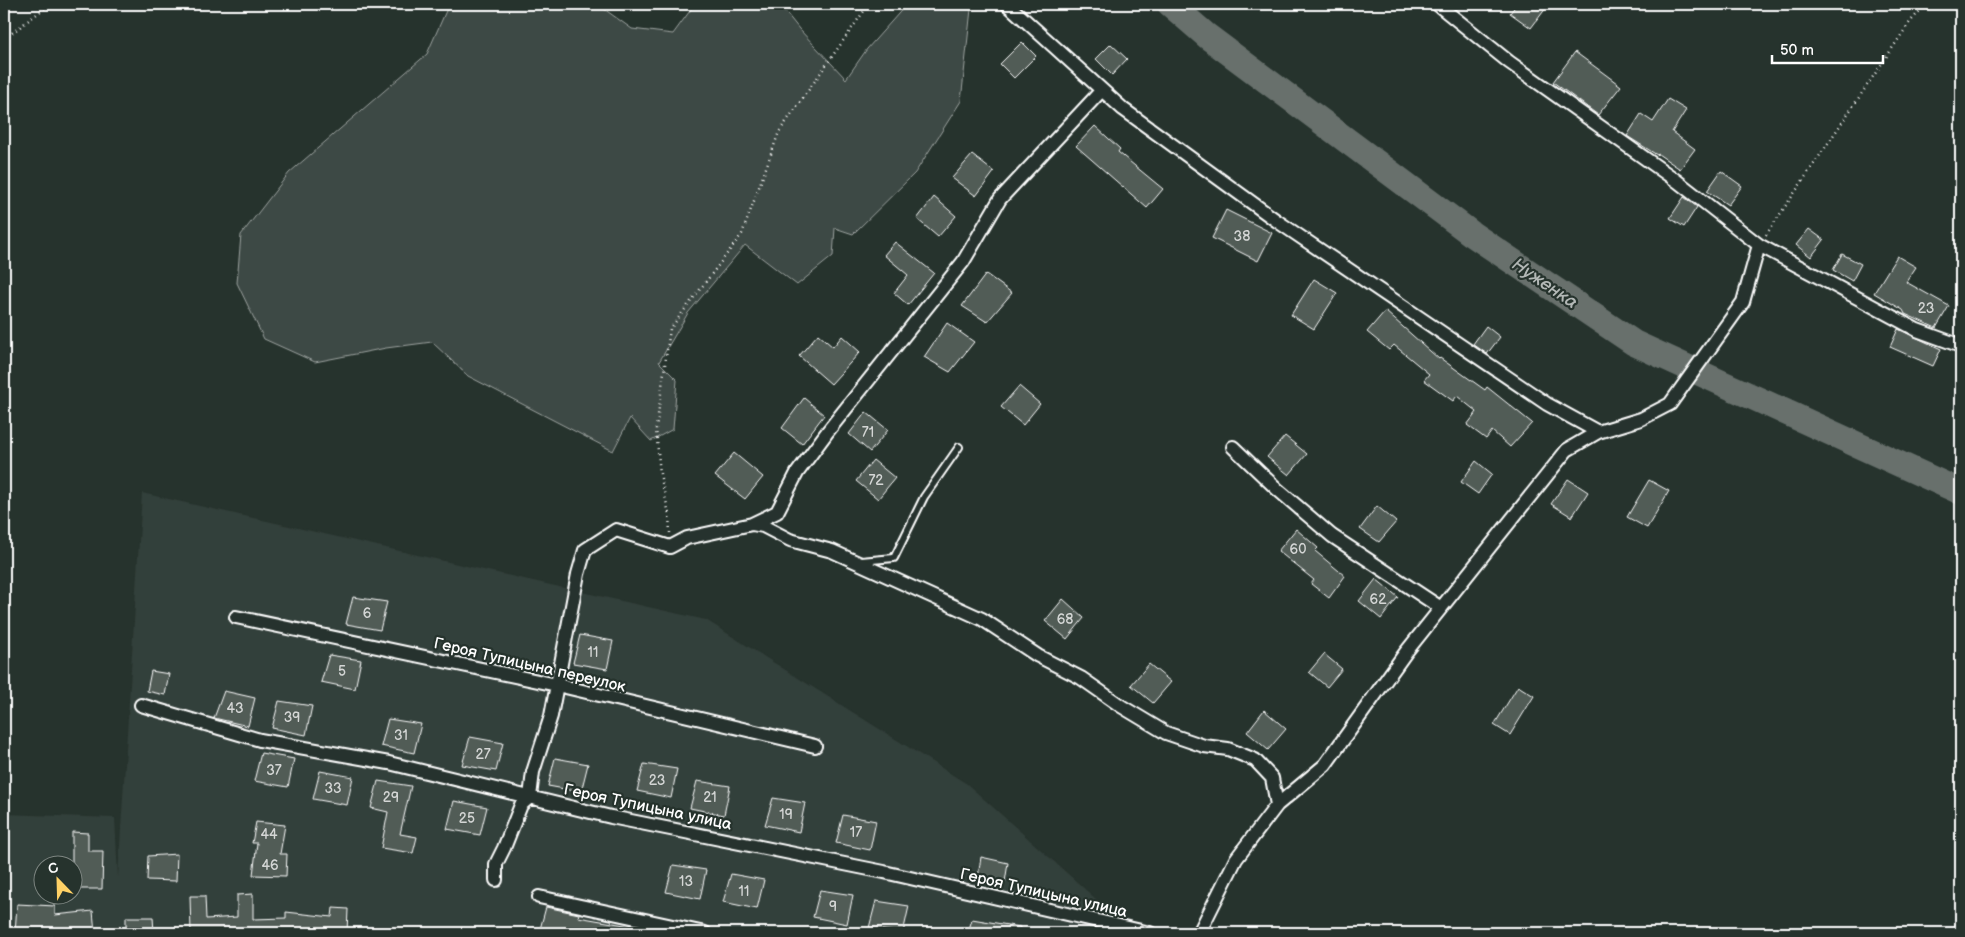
<svg xmlns="http://www.w3.org/2000/svg" width="1965" height="937" viewBox="0 0 1965 937" font-family="'Balsamiq Sans',sans-serif">
	<style>
		.built { fill: #333f3a; fill-rule: evenodd }
		.green { fill: #3e4944; stroke: #9ea4a2 }
		.lines { fill: none; stroke-linecap: round; stroke-linejoin: round }
		.river { stroke: #67706c; stroke-width: 26 }
		.building { fill: #515c57; stroke: #fff }
		.service-casing { stroke: #fff; stroke-width: 10 }
		.minor-casing { stroke: #fff; stroke-width: 16 }
		.path { stroke: #fff; stroke-width: 2.5; stroke-dasharray: 1 4; stroke-linecap: butt }
		.service { stroke: #26332d; stroke-width: 6 }
		.minor { stroke: #26332d; stroke-width: 12 }
		.labels { text-anchor: middle; stroke-width: 4.5; stroke-linejoin: round; paint-order: stroke }
		.number-label { font-size: 14px; fill: #d4d6d5 }
		.street-label { font-size: 16px; fill: #fff; stroke: #26332d }
		.water-label { font-size: 18px; font-style: italic; fill: #b3b8b6; stroke: #26332d }
	</style>
	<rect width="100%" height="100%" fill="#26332d"/>
	<filter id="ink" filterUnits="userSpaceOnUse"><feTurbulence type="fractalNoise" baseFrequency=".02" numOctaves="2"/><feDisplacementMap in="SourceGraphic" scale="10" xChannelSelector="R" yChannelSelector="G"/><feConvolveMatrix kernelMatrix="1 2 1 2 8 2 1 2 1" color-interpolation-filters="sRGB"/></filter>
	<g filter="url(#ink)">
		<path class="built" d="M142,493L706,620L967,784L1134,933H4V814L115,818L118,877ZM42,864H72V894H42Z"/>
		<path class="green" d="M449,4H597L632,29L673,34L695,4H779L799,29L846,79L867,49L907,4H923L971,9L961,101L915,173L853,234L835,228L833,256L797,285L745,245L688,313L659,362L677,380L673,429L651,441L630,418L613,451L468,376L432,342L386,348L315,362L264,339L237,283L241,235L289,173L427,54Z"/>
		<g class="lines">
			<path class="river" d="M1170,4L1207,36L1472,234L1634,343L1961,492"/>
		</g>
		<path class="building" d="M1517,4H1549L1531,28L1510,13Z
			M1022,42L1036,56L1014,78L1000,64Z
			M1111,44L1127,59L1112,75L1096,59Z
			M1575,52L1621,86L1598,115L1553,82Z
			M1668,99L1686,110L1672,132L1695,149L1680,169L1658,154L1657,155L1627,136L1641,114L1653,122Z
			M1095,126L1120,149L1118,152L1163,189L1147,208L1076,146Z
			M972,155L994,172L976,196L952,178Z
			M1721,171L1742,186L1728,205L1707,191Z
			M934,197L956,216L938,237L917,219Z
			M1684,197L1697,207L1684,227L1670,218Z
			M1226,210L1272,233L1258,261L1212,238Z
			M1809,229L1824,240L1811,257L1796,245Z
			M895,242L934,273L908,305L894,293L908,275L884,255Z
			M1842,254L1861,264L1852,281L1833,270Z
			M1897,256L1916,267L1906,282L1949,306L1936,328L1905,314L1903,310L1874,293Z
			M986,274L1012,293L987,322L962,306Z
			M1314,279L1337,293L1314,329L1291,315Z
			M1385,311L1439,359L1440,358L1485,390L1487,387L1532,423L1510,447L1492,431L1486,439L1467,425L1477,412L1457,396L1453,401L1424,380L1429,374L1394,345L1389,350L1367,332Z
			M947,323L974,342L950,372L924,357Z
			M1486,326L1500,337L1487,354L1473,344Z
			M1898,329L1941,349L1933,366L1890,347Z
			M818,334L833,347L842,336L860,352L831,384L799,356Z
			M1019,386L1040,404L1023,425L1001,407Z
			M804,398L824,415L802,444L782,428Z
			M866,412L888,430L870,452L849,434Z
			M1285,436L1307,454L1289,475L1267,457Z
			M734,453L763,477L745,499L715,476Z
			M873,460L895,478L878,499L856,481Z
			M1476,461L1492,474L1478,494L1461,482Z
			M1568,479L1588,492L1572,517L1551,504Z
			M1649,480L1669,491L1647,528L1627,517Z
			M1377,506L1396,522L1379,542L1360,529Z
			M1296,529L1318,548L1315,551L1345,576L1329,598L1311,584L1314,580L1278,551Z
			M1376,579L1398,597L1381,619L1359,601Z
			M353,597L387,602L380,630L346,624Z
			M1063,599L1084,618L1067,639L1045,621Z
			M580,635L613,641L607,669L573,663Z
			M1324,654L1342,669L1327,687L1309,672Z
			M329,655L361,660L355,689L321,682Z
			M1149,664L1171,682L1153,703L1131,685Z
			M151,671L169,674L165,695L147,691Z
			M1518,686L1534,696L1510,735L1494,725Z
			M224,691L255,698L248,726L214,718Z
			M279,701L312,706L306,735L272,728Z
			M1264,710L1286,729L1268,750L1247,732Z
			M388,719L421,724L414,753L381,746Z
			M470,737L503,743L496,771L462,765Z
			M261,753L294,759L288,787L254,781Z
			M555,758L588,764L581,792L548,786Z
			M644,764L677,769L671,798L637,791Z
			M320,771L353,777L347,805L313,799Z
			M378,781L411,786L400,834L417,837L413,853L381,848L388,812L371,808Z
			M697,781L730,786L724,815L690,808Z
			M773,798L805,803L799,832L765,825Z
			M454,801L487,807L480,835L447,829Z
			M843,815L876,821L870,850L836,843Z
			M256,822L285,825L280,854H287L286,876L253,875L257,843H252Z
			M72,832L88,833V851H103L102,889H72Z
			M177,854L176,881L147,880L148,856Z
			M981,857L1008,863L1005,882L978,877Z
			M673,865L706,870L700,899L666,892Z
			M731,874L764,880L757,909L723,902Z
			M820,890L853,895L847,924L813,917Z
			M253,894V919L286,918V912L332,917L333,908L348,909L347,933H191L190,896H205L206,919L237,917V895Z
			M876,901L909,906L903,933L869,928Z
			M17,904L55,906V915L93,911L95,933H15Z
			M546,907L579,914L578,917L636,927L635,933H539Z
			M126,917H153L154,933H126Z
			M972,919L1020,927L1019,933H968Z"/>
		<g class="lines">
			<g class="service-casing">
				<path id="service" d="M861,561L894,558L924,497L959,447"/>
			</g>
			<g class="minor-casing">
				<path id="minor" d="M1007,4L1123,109L1277,221L1547,404L1598,432
					M1437,4L1509,62L1677,181L1759,245L1917,330L1961,346
					M1233,447L1277,489L1332,536L1441,608
					M752,524L777,512L797,473L828,431L963,262L1000,199L1101,91
					M236,617L557,685L815,746
					M141,705L260,740L389,763L611,817L884,872L1150,933
					M496,880V864L504,848L521,805L530,797L533,772L551,716L578,574L585,550L616,530L670,547L687,538L752,524L763,526L790,540L832,551L982,619L1038,656L1081,678L1121,706L1166,733L1204,746L1228,749L1255,760L1272,778L1277,805
					M539,897L705,933
					M1199,933L1236,859L1277,805L1325,765L1406,652L1567,450L1598,432L1641,419L1670,404L1743,302L1759,245"/>
			</g>
			<path class="path" d="M4,39L50,4
				M1766,235L1910,22L1926,4
				M670,533L669,514L660,474L656,429L670,329L742,234L779,132L869,4"/>
			<use href="#service" class="service"/>
			<use href="#minor" class="minor"/>
		</g>
	</g>
	<g class="labels">
		<g class="number-label">
			<text x="1242" y="241">38</text>
			<text x="1926" y="313">23</text>
			<text x="868" y="437">71</text>
			<text x="876" y="485">72</text>
			<text x="1298" y="554">60</text>
			<text x="1378" y="604">62</text>
			<text x="367" y="618">6</text>
			<text x="1065" y="624">68</text>
			<text x="593" y="657">11</text>
			<text x="342" y="676">5</text>
			<text x="235" y="713">43</text>
			<text x="292" y="722">39</text>
			<text x="401" y="740">31</text>
			<text x="483" y="759">27</text>
			<text x="274" y="775">37</text>
			<text x="657" y="785">23</text>
			<text x="333" y="793">33</text>
			<text x="391" y="802">29</text>
			<text x="710" y="802">21</text>
			<text x="786" y="819">19</text>
			<text x="467" y="823">25</text>
			<text x="856" y="837">17</text>
			<text x="269" y="839">44</text>
			<text x="270" y="870">46</text>
			<text x="686" y="886">13</text>
			<text x="744" y="896">11</text>
			<text x="833" y="911">9</text>
		</g>
		<g class="street-label">
			<text transform="translate(530 664) rotate(13)" y="6">Героя Тупицына переулок</text>
			<text transform="translate(648 806) rotate(12)" y="6">Героя Тупицына улица</text>
			<text transform="translate(1044 892) rotate(13)" y="6">Героя Тупицына улица</text>
		</g>
		<g class="water-label">
			<text transform="translate(1545 283) rotate(34)" y="6">Нуженка</text>
		</g>
	</g>
	<rect width="1965" height="937" fill="none" stroke="#26332d" stroke-width="20"/>
	<rect x="10" y="10" width="1945" height="917" fill="none" stroke="#fff" stroke-width="2" filter="url(#ink)"/>
	<g transform="translate(58 880) rotate(337)"><circle r="24" fill="#26332d" stroke="#7d8581"/>
	<path d="M0-4L9 19L0 12L-9 19Z" fill="#ffd166"/>
	<text y="-8" font-size="14" font-weight="bold" text-anchor="middle" fill="#ffffff">С</text>
	</g>
	<path d="M1772 55v8h111v-8" fill="none" stroke="#ffffff" stroke-width="2.5"/>
	<text x="1780" y="55" font-size="15" fill="#ffffff" stroke="#26332d" stroke-width="4" paint-order="stroke">50 m</text>
</svg>
